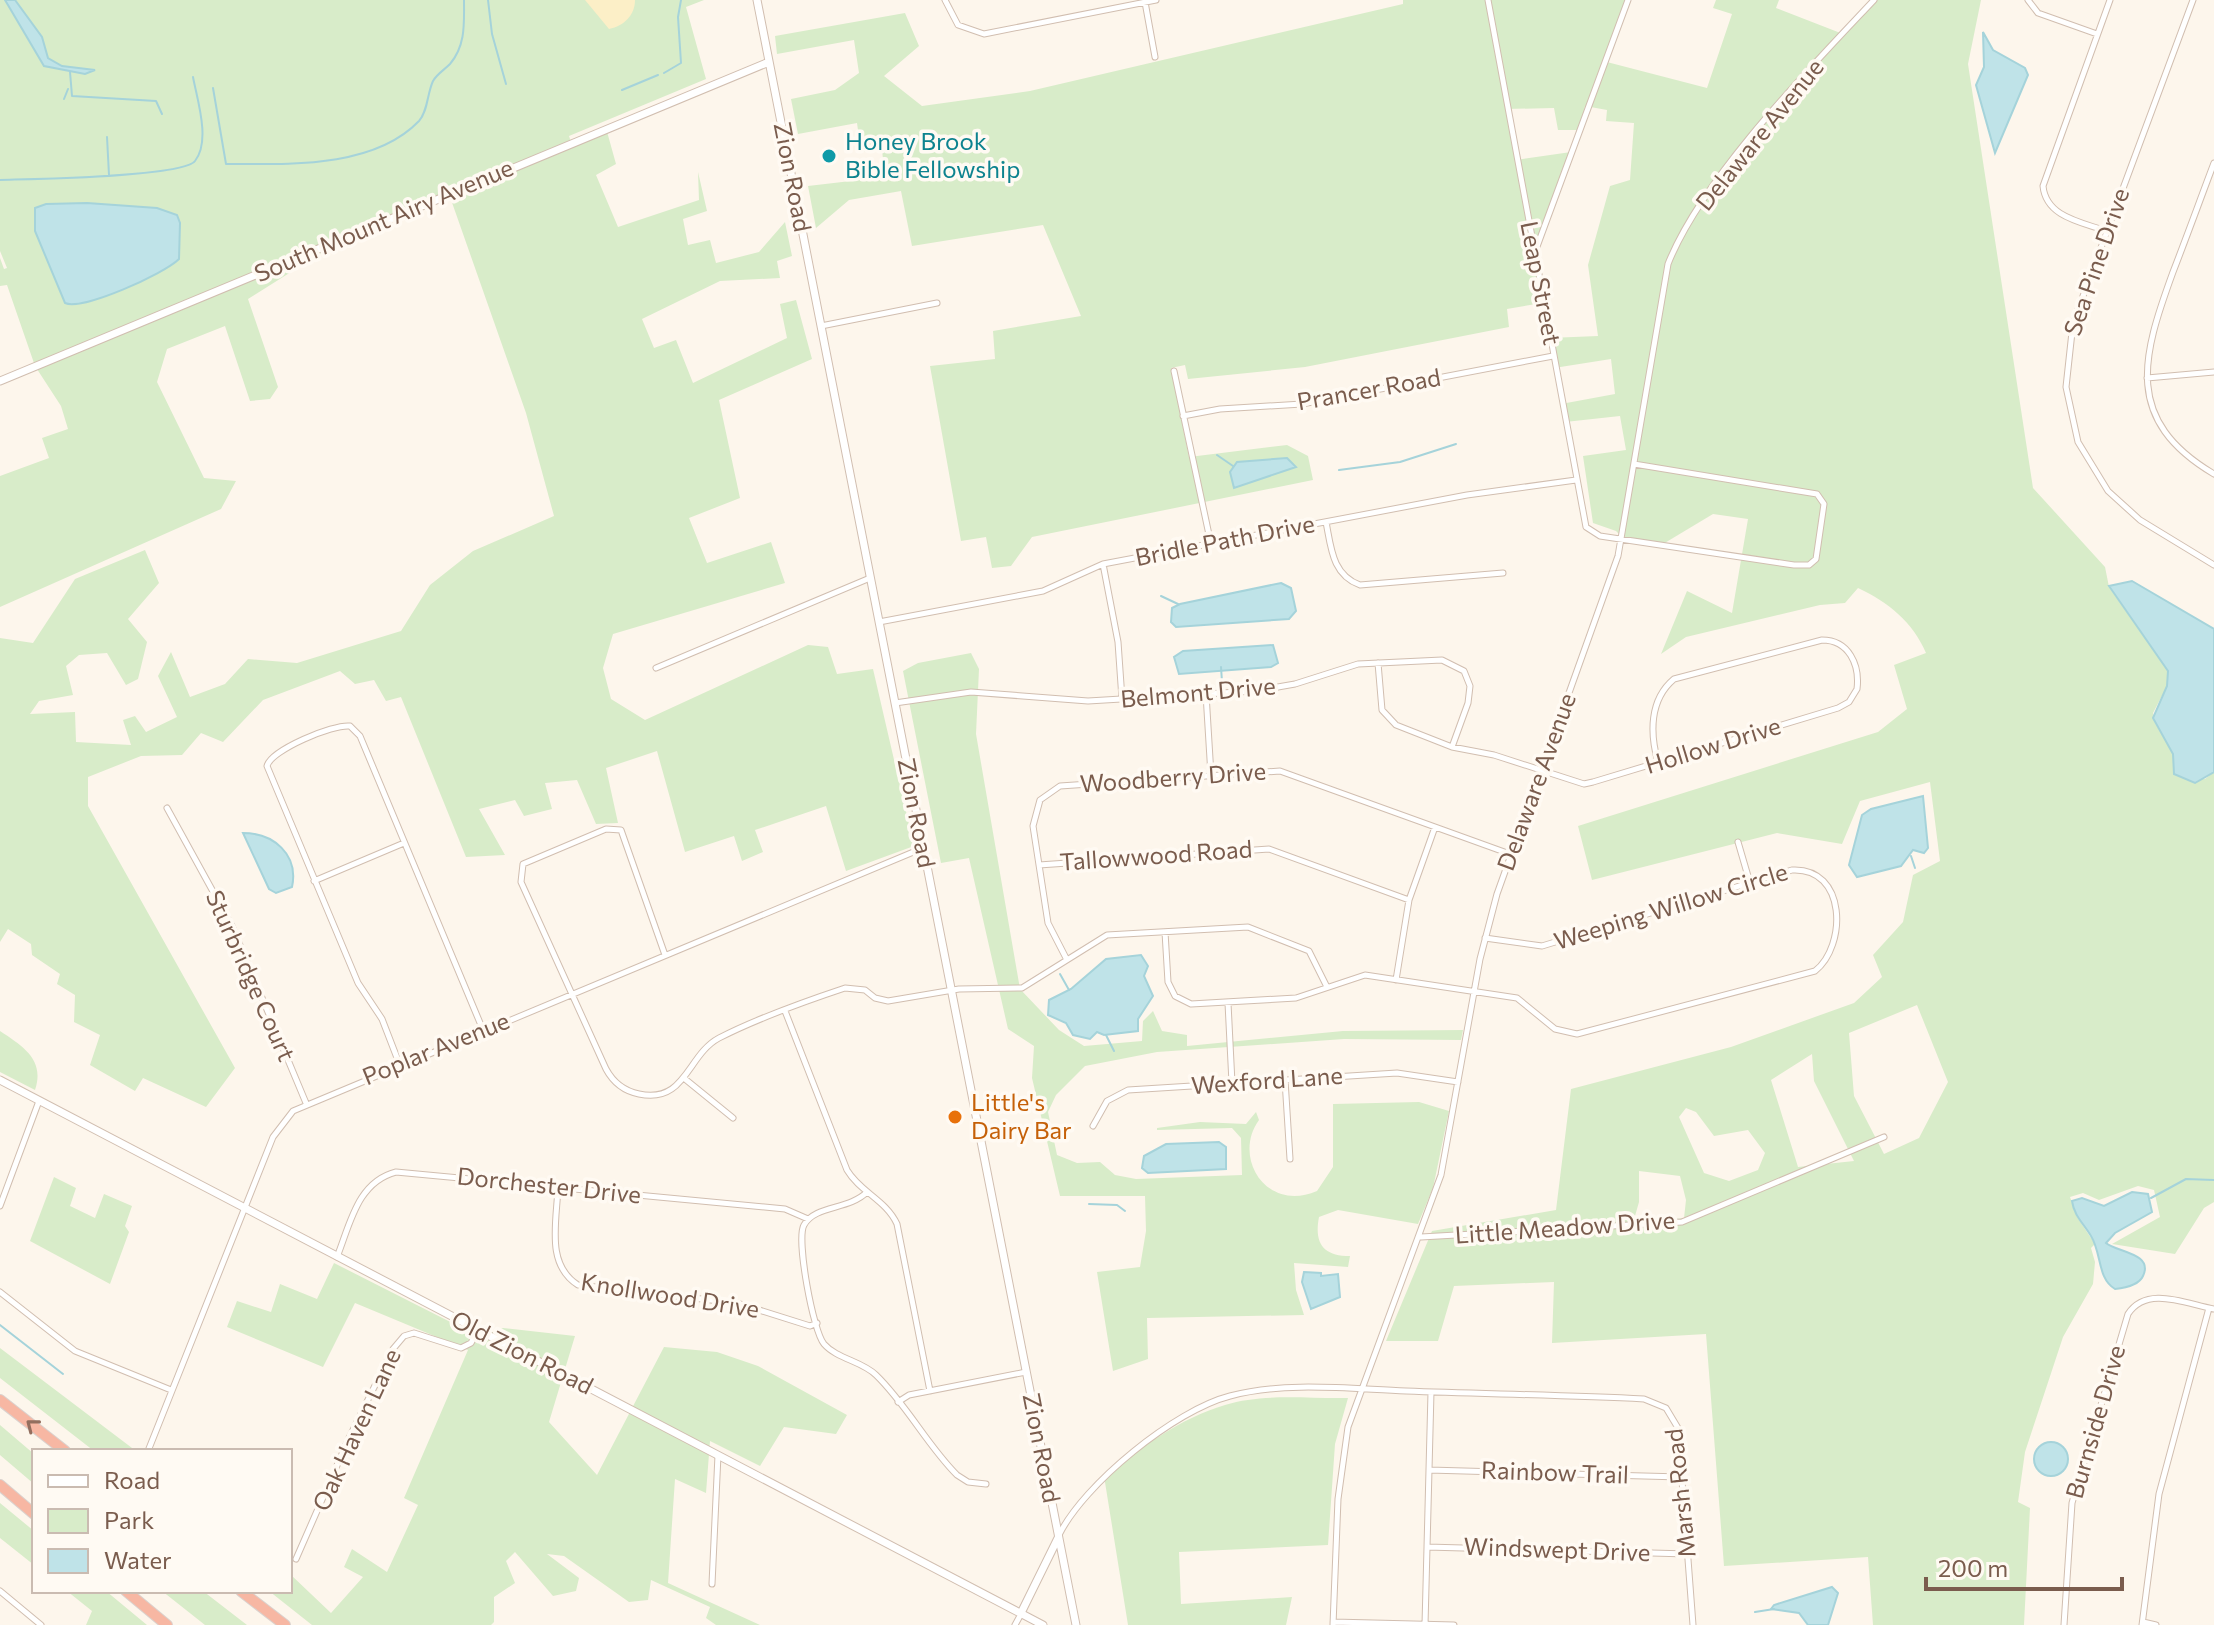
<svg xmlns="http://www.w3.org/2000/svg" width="2214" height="1625" viewBox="0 0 2214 1625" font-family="Commissioner,sans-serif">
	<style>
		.green { fill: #d8ecc9; fill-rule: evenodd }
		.sand { fill: #fcefc7 }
		.water { fill: #bfe3e8; stroke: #a5d3da; stroke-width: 2 }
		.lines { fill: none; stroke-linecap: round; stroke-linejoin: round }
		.stream { stroke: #a5d3da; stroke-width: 2 }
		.minor-casing { stroke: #d1beb0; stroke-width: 7 }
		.tertiary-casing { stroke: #d1beb0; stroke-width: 9 }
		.motorway-casing { stroke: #dad1cd; stroke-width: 12 }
		.minor { stroke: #fff; stroke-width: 5 }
		.tertiary { stroke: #fff; stroke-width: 7 }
		.motorway { stroke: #f7b7a3; stroke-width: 10 }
		.oneway { stroke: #936e5e }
		.culture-dot { fill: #0f9aa8; stroke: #fffaf3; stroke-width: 3 }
		.food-dot { fill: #e8710a; stroke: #fffaf3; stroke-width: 3 }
		.labels { text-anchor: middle; stroke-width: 7; stroke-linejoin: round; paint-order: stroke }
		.street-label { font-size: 24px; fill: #7a5c4d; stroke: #fffaf3 }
		.culture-label { font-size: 24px; fill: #0d838f; stroke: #fffaf3; text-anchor: start }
		.food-label { font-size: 24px; fill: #c56008; stroke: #fffaf3; text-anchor: start }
	</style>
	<rect width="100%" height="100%" fill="#fdf6ec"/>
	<path class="green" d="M0,0H704L686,7L706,79L569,136L571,142L606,128L616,164L596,175L618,227L699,200L698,172L707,211L683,219L688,245L710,240L716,263L759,252L785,222L792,256L777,261L780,278L720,281L642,319L654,348L676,340L693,383L787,338L780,304L796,300L812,359L719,400L740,498L689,518L707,563L771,542L785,583L613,634L603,668L611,699L645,720L808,645L828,647L837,674L873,669L914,846L846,871L826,806L755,830L763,852L742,861L734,836L685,852L657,751L606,768L618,823L596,824L577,780L545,783L552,809L524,816L515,800L479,809L505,855L466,857L401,697L386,701L374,680L355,684L340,671L263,700L223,742L201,733L182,755L141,756L88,777V806L235,1068L206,1107L143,1078L135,1091L90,1065L100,1035L74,1022L75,995L57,984L60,974L32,955L31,944L8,929L0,942V638L33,643L75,579L145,550L159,583L128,619L147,642L138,679L126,685L107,653L79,655L66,666L73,695L39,701L30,714L75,712L76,742L131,745L123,720L135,716L146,732L177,717L158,676L171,652L190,697L225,684L248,659L297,663L401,631L430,585L473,551L554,516L526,413L449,194L353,233L248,299L278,387L270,399L250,401L225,326L167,349L157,382L204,478L236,481L221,509L0,607V476L49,458L42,438L68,429L61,406L35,366L7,285L0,286V258L4,269L7,268L0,251Z
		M1403,0H1625L1603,61L1707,88L1732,14L1713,8L1716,0H1779L1776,8L1843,34L1870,0H1981L1968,64L2033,488L2105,567L2109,587L2168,671L2167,686L2153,713L2155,723L2173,754L2174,774L2205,779L2214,772V1202L2204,1208L2175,1254L2112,1244L2160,1217L2154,1190L2138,1186L2099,1200L2083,1193L2070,1197L2077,1217L2095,1244L2091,1248L2095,1262L2093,1284L2063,1337L2025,1452L2018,1502L2030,1508L2024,1625H1873L1868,1557L1724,1566L1706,1334L1552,1343L1554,1282L1454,1286L1438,1341H1386L1432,1231L1556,1210L1571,1089L1731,1047L1854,1003L1882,977L1873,955L1903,922L1913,875L1940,861L1930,782L1860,801L1842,844L1777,833L1592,880L1578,826L1878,732L1907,709L1894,665L1926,653C1913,622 1888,602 1858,588L1845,603L1820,605L1686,637L1661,654L1687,591L1732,613L1748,519L1713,514L1663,544L1622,537L1616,531L1593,523L1583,456L1626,450L1620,416L1565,422L1561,404L1615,394L1611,359L1554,368L1549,338L1598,336L1588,265L1610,186L1630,180L1634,123L1606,121L1607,110L1585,106L1580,130H1558L1554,108L1506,109L1516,160L1571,152L1533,256L1542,303L1507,309L1509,327L1305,367L1188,379L1185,365L1171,368L1189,457L1287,445L1308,456L1313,480L1032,537L1011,566L992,568L986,537L961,541L930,366L995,359L993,331L1081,316L1043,225L912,246L901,191L849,200L816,228L808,186L885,177L882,150L861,152L857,123L798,134L791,99L835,90L859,73L854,40L777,54L775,36L905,13L919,46L884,76L922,106L1030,91L1403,4ZM1917,1005L1948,1082L1919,1138L1884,1154L1854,1096L1849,1033ZM1812,1054L1814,1081L1854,1161L1798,1167L1771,1080ZM1686,1108L1696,1112L1714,1136L1748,1130L1765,1153L1758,1170L1729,1181L1704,1173L1679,1117ZM1639,1171L1680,1176L1686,1200L1684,1218L1633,1223L1639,1202Z
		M971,653L979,669L976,734L1020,989L1059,1030L1084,1046L1142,1041L1143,1021L1153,1011L1162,1031L1187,1035V1046L1343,1031L1463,1030L1461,1040L1344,1039L1157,1052L1085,1066L1056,1095L1048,1112L1057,1155L1077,1163L1100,1162L1115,1175L1136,1179L1242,1175L1241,1138L1232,1128L1157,1130V1128L1200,1122L1246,1124L1256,1112L1259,1120C1232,1157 1266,1213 1317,1191L1333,1167V1104L1419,1102L1449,1111L1433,1188L1418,1224L1338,1210L1319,1217C1314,1243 1323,1256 1350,1256L1348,1267L1294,1263L1296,1290L1304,1315L1147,1318L1148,1359L1113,1371L1097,1272L1140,1267L1146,1231L1145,1196H1060L1032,1078L1034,1046L1008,1029L969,858L941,863L903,671L918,663Z
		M0,1031C24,1047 45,1060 35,1090L0,1072Z
		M54,1177L76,1188L70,1206L95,1218L104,1194L132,1206L125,1226L129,1232L110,1284L30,1241Z
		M334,1263L480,1337L503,1328L575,1336L549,1422L597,1475L664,1347L717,1352L758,1366L847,1415L836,1434L784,1427L760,1466L710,1441L706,1493L675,1479L668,1583L760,1625H716L706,1618L710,1607L651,1580L648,1600L629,1602L564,1556L547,1554L579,1578L576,1591L553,1596L515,1552L506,1561L515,1583L494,1597V1622L491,1625H312L269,1591H290V1574L331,1613L363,1577L344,1567L352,1549L387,1572L418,1505L404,1498L468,1350L355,1303L323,1367L227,1327L237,1301L271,1312L280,1284L317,1299Z
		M0,1348L136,1451H94L0,1378Z
		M1348,1398L1335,1444L1328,1545L1179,1552L1181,1604L1292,1597L1286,1625H1128L1104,1476C1141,1448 1180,1418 1225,1405C1263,1393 1308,1399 1348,1398Z
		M0,1425L34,1454V1484L0,1455Z
		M0,1503L34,1531V1565L0,1538Z
		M67,1591H106L147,1625H86L92,1611Z
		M162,1591H203L247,1625H205Z"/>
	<path class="sand" d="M585,0H635C635,15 624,26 609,29Z"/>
	<path class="water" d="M5,0H15L42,37L48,58L62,66L95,70L85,74L44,66Z
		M1983,32L1993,50L2025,68L2028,75L1995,153L1976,85L1984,67Z
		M87,203L157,208L177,215L180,223L179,259C164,274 82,311 65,303L35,231V208L46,204Z
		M1287,458L1296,467L1234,488L1230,472L1237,462Z
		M2132,581L2214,629V772L2195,783L2174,774L2173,754L2153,718L2167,686L2168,671L2109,586Z
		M1281,583L1291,588L1296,611L1289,619L1176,627L1171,622L1172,608L1180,604Z
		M1273,645L1278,663L1271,667L1179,674L1174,657L1183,651Z
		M1923,796L1928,848L1924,853L1913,850L1901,866L1857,877L1849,865L1862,815L1871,809Z
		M243,833C273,833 299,854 292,887L276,893L269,889Z
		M1141,955L1148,966L1144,976L1153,996L1138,1019V1031L1104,1035L1097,1032L1090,1039L1073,1035L1066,1023L1048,1015L1049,1000L1071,989L1106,959Z
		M1219,1142L1226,1147V1169L1148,1173L1142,1168L1144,1156L1166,1144Z
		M2132,1192L2148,1194L2152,1212L2115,1233L2106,1243C2116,1252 2154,1253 2143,1276C2139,1285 2124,1288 2115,1289C2097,1278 2102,1254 2091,1236C2084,1224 2074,1216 2072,1201L2082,1198L2104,1206Z
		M1304,1272L1321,1273V1276L1338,1274L1340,1297L1311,1309L1302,1282Z
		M2034 1459a17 17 0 1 1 34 0a17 17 0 1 1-34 0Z
		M1832,1587L1838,1593L1828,1625H1808L1799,1613L1771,1609L1774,1605Z"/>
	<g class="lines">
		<path class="stream" d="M488,0L492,34L506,84
			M70,72L72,96L156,101L162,114
			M664,73L681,63L678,17L681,0
			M213,88L226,164C286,164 373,169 419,121C428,111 427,94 433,81C437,74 444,70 450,64C466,45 464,23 464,0
			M622,90L658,75
			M64,99L68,89
			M107,137L109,175
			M0,180C28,179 183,177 195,161C211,141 197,99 193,77
			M1217,455L1233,466
			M1339,470L1400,462L1456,444
			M1161,596L1178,604
			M1221,667L1222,682
			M1911,856L1915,868
			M1060,974L1069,990
			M1106,1035L1114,1051
			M2151,1198L2186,1179L2214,1180
			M1089,1204L1117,1205L1125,1211
			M0,1325L63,1374
			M1755,1612L1774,1609"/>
		<g class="minor-casing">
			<path id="minor" d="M945,0L958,25L984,34L1156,0
				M1488,0L1586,527L1600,536L1794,565H1809L1816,559L1824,504L1817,494L1634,464
				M2028,0L2038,13L2097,34
				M2193,0L2073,323L2066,387L2078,442L2108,491L2140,520L2214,565
				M1145,2L1155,57
				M2214,163C2200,200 2187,236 2173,272C2142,357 2123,420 2214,474
				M2106,231C2081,222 2046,217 2043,186L2110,0
				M1535,252L1628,0
				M821,326L937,303
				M1174,371L1211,544
				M2147,378L2214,372
				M1183,416L1220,409L1302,404L1553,356
				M1326,522C1331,547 1332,575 1360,585L1503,573
				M1103,564L1118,642L1122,699
				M879,622L1043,591L1103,564L1467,495L1576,480
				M1378,663L1382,710L1396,725L1452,747L1494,755L1584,784L1593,782L1838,708L1849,702L1857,689C1860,665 1849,640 1822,640L1674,679C1649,700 1650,734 1658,762
				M656,668L870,578
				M1206,694L1211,775
				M895,703L971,692L1088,701L1255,691L1295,684L1358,664L1442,660L1464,671L1470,686L1468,703L1452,747
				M167,808L232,926L306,1103
				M1738,842L1750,883
				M1039,865L1269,849L1409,900
				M314,881L404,843
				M1165,932L1168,982L1175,996L1191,1004L1296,998L1365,975L1517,998L1555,1029L1577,1034L1815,971C1847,946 1847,867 1792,870L1542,946L1485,938
				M665,955L621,830L606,829L523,864L521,882L606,1069C613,1082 624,1091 639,1094C686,1104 687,1055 719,1038C758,1018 803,1002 845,988L865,990L875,998L888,1001L959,989L1022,988L1107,935L1248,927L1309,951L1327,987
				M1066,958L1048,923L1033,826L1040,800L1060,786L1280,771L1510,854
				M1396,980L1409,900L1435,827
				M1228,1003L1232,1083
				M785,1011L847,1170C860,1192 886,1200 897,1224L930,1391
				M399,1063L382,1019L358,983L267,766C271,750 333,724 350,726L360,736L483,1030
				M685,1079L733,1118
				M1285,1080L1290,1159
				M1093,1126L1107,1101L1128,1090L1397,1073L1458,1082
				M558,1186C557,1221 545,1264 578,1285L737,1303L810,1326L817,1323
				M867,1192C849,1210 815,1205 804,1225C796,1239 813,1331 824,1344C837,1359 862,1361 876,1375C907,1405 927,1445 957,1475L968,1482L986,1484
				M0,1206L39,1101
				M1421,1237L1682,1222L1884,1137
				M337,1257C350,1225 357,1182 396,1172L785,1209L808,1219
				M0,1292L75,1351L171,1390
				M898,1402L909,1395L1026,1372
				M148,1451L273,1137L293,1111L923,848
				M1429,1470L1681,1477
				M1059,1535C1084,1484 1175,1410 1230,1396C1286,1381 1350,1389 1406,1391C1486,1394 1565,1395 1644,1399L1666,1408L1678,1428L1693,1625
				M1427,1547L1688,1554
				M296,1559L349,1438L393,1349L404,1336L414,1333L461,1348L471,1343L478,1330
				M712,1584L718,1455
				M0,1591L41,1625
				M1333,1622L1454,1625
				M2143,1622L2156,1625
				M1015,1625L1021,1614
				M1333,1625L1338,1499L1348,1427L1441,1175L1480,959L1497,894L1618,556L1668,264C1702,178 1810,68 1874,0
				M1425,1625L1431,1392
				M2064,1625L2072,1503L2128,1314C2147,1285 2186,1304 2214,1309
				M2142,1625L2159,1494L2209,1308"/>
		</g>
		<g class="tertiary-casing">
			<path id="tertiary" d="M757,0L1076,1625
				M0,381L769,62
				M0,1080L1043,1625
				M1021,1613L1058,1538"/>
		</g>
		<g class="motorway-casing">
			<path id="motorway" d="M0,1400L65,1451
				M0,1485L34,1514
				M126,1591L167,1625
				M241,1591L285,1625"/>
		</g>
		<use href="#minor" class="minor"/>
		<use href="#tertiary" class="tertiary"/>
		<use href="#motorway" class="motorway"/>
	</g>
	<defs><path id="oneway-chevron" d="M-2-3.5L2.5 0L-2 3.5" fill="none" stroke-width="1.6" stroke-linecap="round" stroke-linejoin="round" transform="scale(2)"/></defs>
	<use class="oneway" href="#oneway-chevron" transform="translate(32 1425) rotate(-142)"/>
	<circle class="culture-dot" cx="829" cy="156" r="8"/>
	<circle class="food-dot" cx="955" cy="1117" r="8"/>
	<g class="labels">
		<g class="street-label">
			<text transform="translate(1760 135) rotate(-51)" y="8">Delaware Avenue</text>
			<text transform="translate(792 177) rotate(79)" y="8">Zion Road</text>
			<text transform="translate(384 221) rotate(-23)" y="8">South Mount Airy Avenue</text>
			<text transform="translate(2097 262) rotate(-71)" y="8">Sea Pine Drive</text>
			<text transform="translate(1540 283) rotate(79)" y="8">Leap Street</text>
			<text transform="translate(1369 390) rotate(-10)" y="8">Prancer Road</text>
			<text transform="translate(1225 541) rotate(-11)" y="8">Bridle Path Drive</text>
			<text transform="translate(1198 693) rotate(-5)" y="8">Belmont Drive</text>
			<text transform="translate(1713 746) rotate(-17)" y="8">Hollow Drive</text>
			<text transform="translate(1173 778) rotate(-4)" y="8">Woodberry Drive</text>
			<text transform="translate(1537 782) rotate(-70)" y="8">Delaware Avenue</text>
			<text transform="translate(916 813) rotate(79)" y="8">Zion Road</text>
			<text transform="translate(1156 856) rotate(-4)" y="8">Tallowwood Road</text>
			<text transform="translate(1671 907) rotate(-17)" y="8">Weeping Willow Circle</text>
			<text transform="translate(250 976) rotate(66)" y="8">Sturbridge Court</text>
			<text transform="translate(436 1049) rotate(-22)" y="8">Poplar Avenue</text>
			<text transform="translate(1267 1081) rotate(-4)" y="8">Wexford Lane</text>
			<text transform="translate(549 1186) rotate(6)" y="8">Dorchester Drive</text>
			<text transform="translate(1565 1228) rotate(-4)" y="8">Little Meadow Drive</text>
			<text transform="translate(670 1296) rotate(9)" y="8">Knollwood Drive</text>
			<text transform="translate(522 1353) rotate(27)" y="8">Old Zion Road</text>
			<text transform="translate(2096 1422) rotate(-74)" y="8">Burnside Drive</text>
			<text transform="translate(357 1430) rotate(-65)" y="8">Oak Haven Lane</text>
			<text transform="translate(1041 1448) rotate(79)" y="8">Zion Road</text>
			<text transform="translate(1555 1473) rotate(2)" y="8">Rainbow Trail</text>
			<text transform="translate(1681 1493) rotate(-96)" y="8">Marsh Road</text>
			<text transform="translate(1557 1550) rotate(2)" y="8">Windswept Drive</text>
		</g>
		<g class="culture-label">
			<text x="845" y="150">Honey Brook<tspan x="845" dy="28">Bible Fellowship</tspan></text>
		</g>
		<g class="food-label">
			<text x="971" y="1111">Little's<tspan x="971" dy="28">Dairy Bar</tspan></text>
		</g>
	</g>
	<rect x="32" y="1449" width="260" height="144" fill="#fffaf3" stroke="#cabbb1" stroke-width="2"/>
	<rect x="48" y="1475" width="40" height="12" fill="#ffffff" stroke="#cabbb1" stroke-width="2"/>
	<text x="104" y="1489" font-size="24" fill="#7a5c4d">Road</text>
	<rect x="48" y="1509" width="40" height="24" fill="#d8ecc9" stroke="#cabbb1" stroke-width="2"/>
	<text x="104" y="1529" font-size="24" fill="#7a5c4d">Park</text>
	<rect x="48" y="1549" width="40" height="24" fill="#bfe3e8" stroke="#cabbb1" stroke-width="2"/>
	<text x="104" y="1569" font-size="24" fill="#7a5c4d">Water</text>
	<path d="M1926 1577v12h196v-12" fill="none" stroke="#7a5c4d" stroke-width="4"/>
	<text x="1938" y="1577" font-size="24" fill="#7a5c4d" stroke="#fffaf3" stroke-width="6" paint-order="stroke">200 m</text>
</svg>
